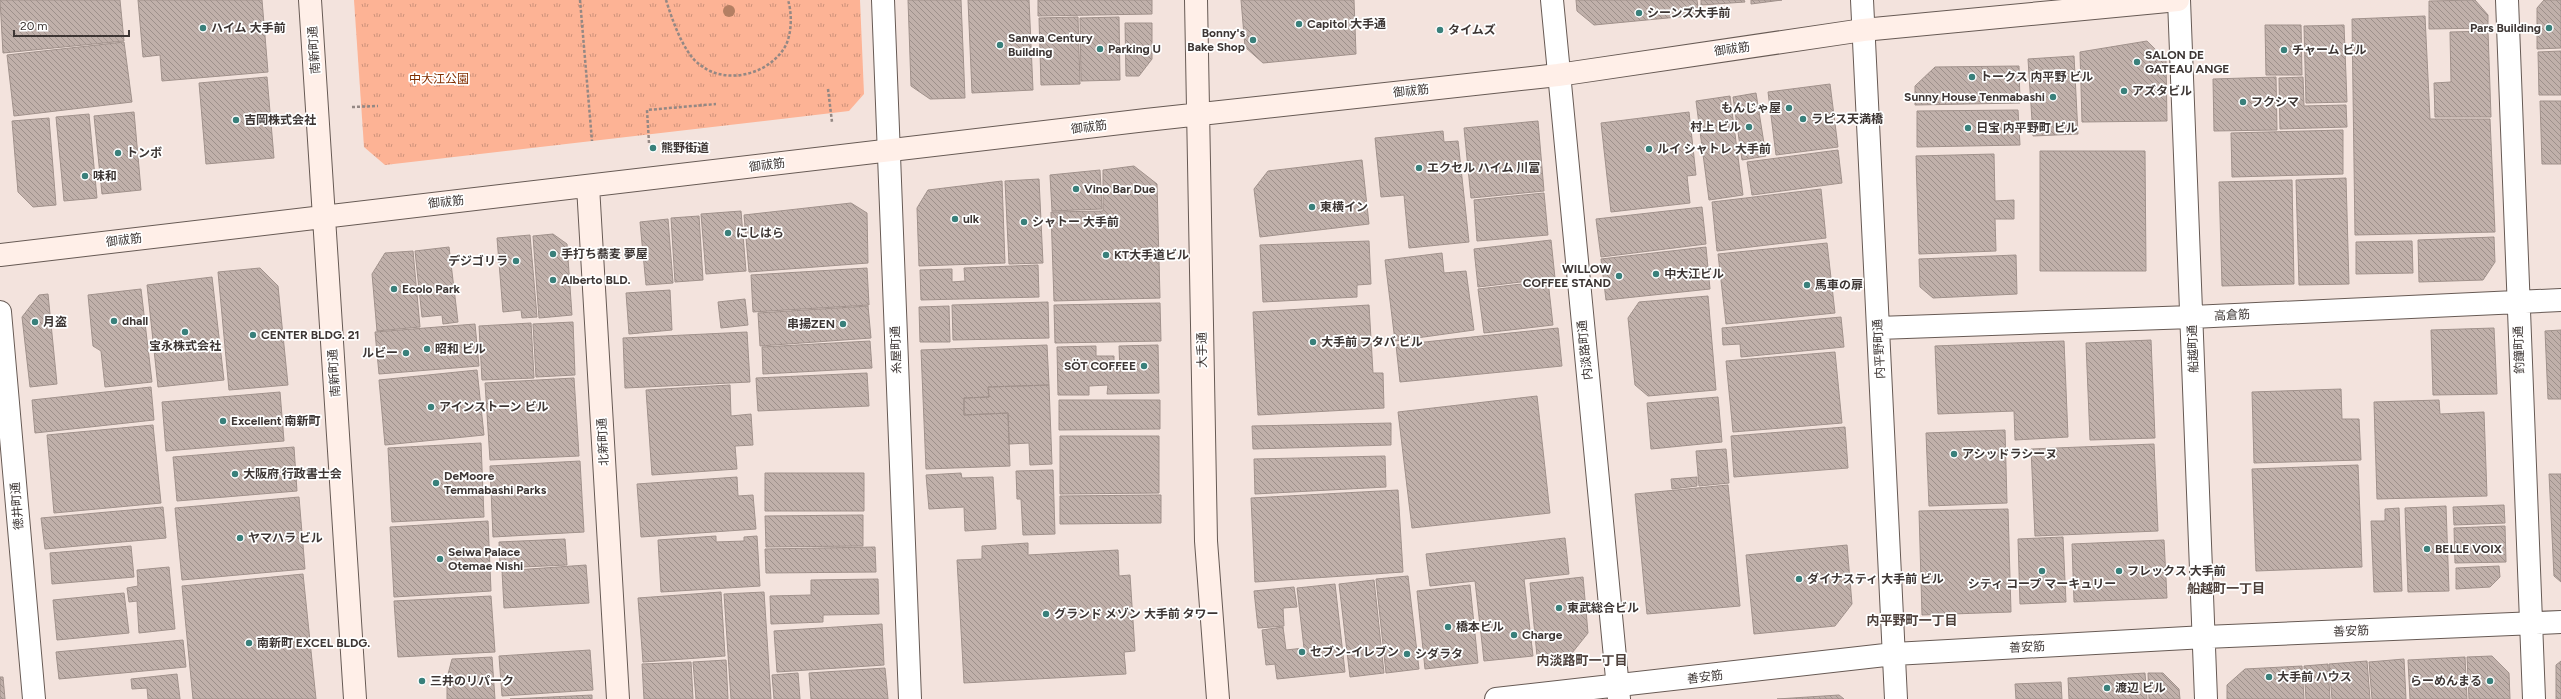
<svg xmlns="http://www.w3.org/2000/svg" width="2561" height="699" viewBox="0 0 2561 699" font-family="Figtree,'Noto Sans JP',sans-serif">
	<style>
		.park { fill: url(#park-tufts) }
		.building { fill: url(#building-back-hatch); stroke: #a1928c }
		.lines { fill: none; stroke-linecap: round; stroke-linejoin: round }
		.street-casing { stroke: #675a54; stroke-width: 24 }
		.secondary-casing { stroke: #675a54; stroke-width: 24 }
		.path { stroke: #948884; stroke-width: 2.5; stroke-dasharray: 3 2; stroke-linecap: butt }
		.street { stroke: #fff; stroke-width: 22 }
		.secondary { stroke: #ffefe8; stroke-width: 22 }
		.tree { fill: #b47f63 }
		.poi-dot { fill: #39807b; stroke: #fff; stroke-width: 1.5 }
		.labels { text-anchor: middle; stroke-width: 3.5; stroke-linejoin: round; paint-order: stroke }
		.poi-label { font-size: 12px; font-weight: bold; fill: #3d3634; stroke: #fff; text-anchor: start }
		.street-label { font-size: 12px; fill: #3d3634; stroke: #fff }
		.park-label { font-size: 12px; fill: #802e00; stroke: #fff }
		.neighbourhood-label { font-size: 13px; font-weight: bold; fill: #4d403b; stroke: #fff }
	</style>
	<defs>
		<pattern id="park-tufts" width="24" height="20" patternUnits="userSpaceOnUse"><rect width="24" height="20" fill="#fdb395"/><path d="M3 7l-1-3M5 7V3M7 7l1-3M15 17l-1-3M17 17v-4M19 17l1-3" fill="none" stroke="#ce927a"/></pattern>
		<pattern id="building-back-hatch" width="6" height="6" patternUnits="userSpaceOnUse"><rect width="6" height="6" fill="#c0b0aa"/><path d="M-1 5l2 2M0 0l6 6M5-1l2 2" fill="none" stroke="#9d908b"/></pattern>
	</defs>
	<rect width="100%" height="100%" fill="#f3e3dd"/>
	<path class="park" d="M354,0H860L864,94L849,111L385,165L364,147Z"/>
	<path class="building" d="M0,0H120L124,41L3,53Z
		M138,0H262L268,72L162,81L160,55L143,57Z
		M908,0H961L965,98L930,99L911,86Z
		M968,0H1029L1033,90L972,93Z
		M1038,0H1152V14L1038,16Z
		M1241,0H1354L1356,54L1263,63L1245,47Z
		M1576,0H1697L1699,15L1594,25L1577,11Z
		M1701,0H1744L1745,2L1701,5Z
		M1751,0H1782L1751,4Z
		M2475,0L2488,15V28L2429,29V1Z
		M2544,0H2561V48L2537,49V8Z
		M2425,16L2430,119H2490L2495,232L2355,235L2352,19Z
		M1078,17L1080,84L1041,85L1039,18Z
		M1119,17L1120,80L1081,81L1080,18Z
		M1125,23H1152V59L1139,76H1126Z
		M2265,25H2301L2302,75H2266Z
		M2344,25L2347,102L2306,103L2304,26Z
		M2488,31L2491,117H2435L2434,83L2451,82L2450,32Z
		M2147,41L2166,60L2167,121L2082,122L2080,52Z
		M124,42L132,102L14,116L7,55Z
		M2561,51V95H2539L2538,52Z
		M2074,56L2078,134L2033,136L2028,59Z
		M2019,66L2020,103L1915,105V86L1935,67Z
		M267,77L274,158L206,164L199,83Z
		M2276,77L2277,130L2214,131L2213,79Z
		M2303,77L2304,106L2346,105L2347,127L2280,129L2279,78Z
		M1830,84L1838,147L1776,155L1768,92Z
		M1756,93L1766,156L1742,160L1733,97Z
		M1730,96L1743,195L1709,200L1696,101Z
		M2540,101H2561V164H2542Z
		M2018,110L2020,145L1917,147V111Z
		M134,112L141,190L102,194L94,116Z
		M1689,112L1696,175L1687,176L1690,203L1611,212L1601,123Z
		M89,114L97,198L64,201L56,117Z
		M49,118L56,205L33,207L18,192L12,121Z
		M1538,121L1544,191L1471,198L1464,128Z
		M2343,130V174L2232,177L2231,133Z
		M1443,131L1444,142L1458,141L1469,242L1409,248L1404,195L1381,197L1375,138Z
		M1838,150L1842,183L1752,195L1747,162Z
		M2040,151H2145L2146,271H2040Z
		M1994,154L1995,201L2014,200V219H1995L1996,251L1919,254L1916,156Z
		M1362,160L1369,224L1260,237L1254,189L1268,171Z
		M1134,166L1157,184L1160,298L1054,301L1051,212L1103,211V170Z
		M1100,170L1102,209L1052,211L1050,175Z
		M2346,178L2349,284L2299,285L2296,180Z
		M1039,179L1043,263L1009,264L1005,181Z
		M2292,180L2294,284L2222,286L2219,182Z
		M1002,181L1005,263L919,266L917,208L928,190Z
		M1821,189L1826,238L1717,251L1712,202Z
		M1544,193L1548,235L1477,241L1474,200Z
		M851,203L867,213L868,263L749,272L744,215Z
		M1702,207L1706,244L1601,257L1596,219Z
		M741,211L746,271L706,274L701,214Z
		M699,216L703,280L675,282L671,218Z
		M668,219L673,283L646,285L640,222Z
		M553,234L567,244L572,315L539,318L533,236Z
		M530,235L537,317L522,318L521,310L503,312L497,238Z
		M2494,237L2495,262L2483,280L2419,282L2418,240Z
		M1551,240L1555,278L1478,287L1474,249Z
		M1369,241L1371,284L1357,285V297L1263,302L1260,245Z
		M2412,241L2413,273L2356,274V242Z
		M1827,243L1835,313L1726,324L1718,254Z
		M449,247L458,322L443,324L442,315L422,317L415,251Z
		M1706,247L1710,289L1606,300L1601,259Z
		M413,251L420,327L377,331L372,274L385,253Z
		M1442,253L1444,273L1466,271L1474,330L1395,341L1385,260Z
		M2016,255L2017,294L1933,298L1920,287L1919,259Z
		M1038,265L1039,297L921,300L920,270L952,269V282L965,281L964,268Z
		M260,268L278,286L288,385L229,390L218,272Z
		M867,268L869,305L753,312L751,275Z
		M212,277L224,380L158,387L147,285Z
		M1548,281L1553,325L1484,333L1478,289Z
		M141,289L152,382L105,387L101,351L93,346L88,295Z
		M670,290L672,330L629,334L626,293Z
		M48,294L57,384L30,387L22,317L39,295Z
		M1708,296L1716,390L1648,396L1635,385L1628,318L1639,302Z
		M745,299L748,325L721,328L718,302Z
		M1048,302L1049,338L953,340L952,305Z
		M1160,303L1161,341L1055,343L1054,305Z
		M1369,305L1373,373H1383L1384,408L1258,415L1253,312Z
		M868,306L871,338L760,346L758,313Z
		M949,306L950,342H920L919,307Z
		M1841,317L1844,347L1741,357L1740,344L1723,345L1722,328Z
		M573,322L575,375L536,377L533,324Z
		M531,323L534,378L482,380L479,326Z
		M475,324L479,366L379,374L375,332Z
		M1558,328L1562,366L1400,382L1396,345Z
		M2494,328L2497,394L2433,395L2431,330Z
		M2561,330V399H2548L2545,331Z
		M747,332L750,382L625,388L623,338Z
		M2151,340L2155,438L2090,440L2086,343Z
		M870,341L872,368L763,374L762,347Z
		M2064,341L2068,437L2015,440L2014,411L1938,414L1935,346Z
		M1047,345L1049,385L988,387L989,397L964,398V415L1008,413L1010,466L926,469L921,350Z
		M1158,345L1159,393L1107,394L1108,385L1089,386V395H1058L1057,347L1096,346V356H1114V371L1120,372L1119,346Z
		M1835,352L1842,423L1733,432L1726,361Z
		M477,370L484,435L385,445L379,380Z
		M867,373L869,406L758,411L756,378Z
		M574,378L579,456L490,460L485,383Z
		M730,385L731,416L751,414L753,445L735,446L737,469L652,475L646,390Z
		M1049,385L1052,464L1030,465L1029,443L1009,444L1008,413L964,415V398L989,397L988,387Z
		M151,387L154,420L35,433L32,400Z
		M2341,389L2342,419H2359L2361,460L2254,463L2252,392Z
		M280,392L284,441L166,451L162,402Z
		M1537,396L1550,513L1412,528L1398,412Z
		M1718,397L1722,442L1651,449L1647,403Z
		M1059,400H1160V429L1059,430Z
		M2439,400L2440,414L2484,412L2487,496L2377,499L2374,402Z
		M1391,423V445L1253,449L1252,426Z
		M153,425L161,503L54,513L47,435Z
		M1845,427L1848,468L1734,477L1731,436Z
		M2005,430L2007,503L1929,506L1926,433Z
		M1060,436H1159V493L1060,494Z
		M481,443L484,517L392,522L388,448Z
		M2154,444L2158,531L2035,536L2031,449Z
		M294,447L297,491L177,501L173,457Z
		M1726,449L1729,483L1699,486L1696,451Z
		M1385,456L1386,487L1255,494L1254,459Z
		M580,461L584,532L493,537L490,466Z
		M2358,465L2362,567L2256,571L2252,469Z
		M1053,470L1055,534L1023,535L1021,499H1017L1016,471Z
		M765,473H864V511H765Z
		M961,473L962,478L993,477L996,529L965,531L964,507L929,509L926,475Z
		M2549,474H2561V582L2554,576Z
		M737,477L738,496L753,495L756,529L641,537L637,484Z
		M1697,477V486L1672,489L1671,479Z
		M1728,485L1740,606L1647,614L1635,494Z
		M1398,490L1403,572L1255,582L1251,498Z
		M1161,495V523L1060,524V496Z
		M299,497L305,569L182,580L175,508Z
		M2504,505L2505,523L2454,525L2453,507Z
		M2446,506L2449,591L2408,592L2405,508Z
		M163,507L166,538L45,549L41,518Z
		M2399,508L2402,591L2374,592L2371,521H2385V509Z
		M2008,509L2011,612L1922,615L1919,511Z
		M863,515V546L766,547L765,516Z
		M488,521L491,591L394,597L390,527Z
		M2505,526L2506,562L2455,563L2454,528Z
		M716,536V542L744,541V537L757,536L760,586L661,592L658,540Z
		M2063,537L2066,602L2020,604L2018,539Z
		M1565,538L1569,574L1524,579L1533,656L1484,661L1475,581L1430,586L1426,554Z
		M565,539L567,565L500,568L499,542Z
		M2164,540L2167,598L2074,602L2072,544Z
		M1028,543V555L1118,550L1119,576L1130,575L1135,651L1124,652L1126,674L964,683L957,560L982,559V546Z
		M1847,545L1852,604L1835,626L1754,634L1746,555Z
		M131,546L134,577L52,584L50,553Z
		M875,547L876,572L766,573L765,549Z
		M586,565L589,603L504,608L502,571Z
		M2499,566L2500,577L2490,587L2456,589V568Z
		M169,567L175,629L139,633L137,601L129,602L127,588L138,586L137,570Z
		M303,574L316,699H193L182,586Z
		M1408,576L1419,669L1386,673L1376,579Z
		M1583,577L1588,633L1572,653L1537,656L1530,583Z
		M878,579L879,614L823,615V622L771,624L770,596L811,595V580Z
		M1374,580L1384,673L1350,677L1339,584Z
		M1335,584L1345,672L1277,679L1275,664L1266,665L1262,630L1283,627L1286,650L1304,648L1297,588Z
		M1470,585L1478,663L1425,669L1417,591Z
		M1294,587L1297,607L1283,608L1284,626L1258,628L1254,591Z
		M721,592L725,656L643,662L638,598Z
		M764,592L771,699H731L724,594Z
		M124,593L129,633L57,640L53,600Z
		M491,596L495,652L398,657L394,601Z
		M882,624L884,665L777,672L774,631Z
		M183,640L186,667L59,679L56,652Z
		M590,650L593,690L502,696L499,656Z
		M2492,656L2509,673L2510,699H2469L2467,657Z
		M492,657L495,699H447V678L452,659Z
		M2465,657L2467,699H2410L2408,660Z
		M2404,659L2406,699H2372L2369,662Z
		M726,660L728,699H696L693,662Z
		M2367,661L2370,699H2332L2329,664Z
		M2561,661V699H2556V665Z
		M691,662L693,699H644L642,664Z
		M2328,664L2330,699H2306L2304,666Z
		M2302,666L2304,699H2227V685L2245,669Z
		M885,668L888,699H811L809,673Z
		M798,673L800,699H774L772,675Z
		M2145,673L2147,699H2069L2068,678Z
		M2148,673H2163L2179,689L2180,699H2149Z
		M177,674L180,699H148L147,688L132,689L131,679Z
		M0,677H3L5,699H0Z
		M2061,682L2062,699H2016L2015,684Z
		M592,695V699H510Z
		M1839,695L1844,699H1777Z"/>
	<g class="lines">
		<g class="street-casing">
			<path id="street" d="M883,0L910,699
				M1552,0L1619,699
				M1862,0L1896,699
				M2179,0L2206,699
				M2507,0L2534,699
				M0,312L34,699
				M1878,328L2192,317L2561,300
				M1496,699L1894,654L2205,637L2561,622"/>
		</g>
		<g class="secondary-casing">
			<path id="secondary" d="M310,0L355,699
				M1196,0L1206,541L1218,699
				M588,186L618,699
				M0,255L1146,120L1558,75L1863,30L2178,0"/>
		</g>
		<path class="path" d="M580,0L592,141
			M666,0C672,19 683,52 699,64C725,86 770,75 786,45C792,32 792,13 788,0
			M828,89L832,122
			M352,107L378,106
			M649,143L647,110L716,104"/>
		<use href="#street" class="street"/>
		<use href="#secondary" class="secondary"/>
	</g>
	<circle class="tree" cx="729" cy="11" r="6"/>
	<g class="poi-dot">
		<circle cx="1639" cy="13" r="4"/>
		<circle cx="1299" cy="24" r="4"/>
		<circle cx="203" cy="28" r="4"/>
		<circle cx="2549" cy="28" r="4"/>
		<circle cx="1440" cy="30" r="4"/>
		<circle cx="1253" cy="40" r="4"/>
		<circle cx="1000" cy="45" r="4"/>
		<circle cx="1100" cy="49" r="4"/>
		<circle cx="2284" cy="50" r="4"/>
		<circle cx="2137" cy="62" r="4"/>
		<circle cx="1972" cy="77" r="4"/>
		<circle cx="2124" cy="91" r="4"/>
		<circle cx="2053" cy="97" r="4"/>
		<circle cx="2243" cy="102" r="4"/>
		<circle cx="1789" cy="108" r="4"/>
		<circle cx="1803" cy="119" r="4"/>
		<circle cx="236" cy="120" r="4"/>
		<circle cx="1749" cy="127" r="4"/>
		<circle cx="1968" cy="128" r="4"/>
		<circle cx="653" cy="148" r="4"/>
		<circle cx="1649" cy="149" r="4"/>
		<circle cx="118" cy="153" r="4"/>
		<circle cx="1419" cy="168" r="4"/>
		<circle cx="85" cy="176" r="4"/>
		<circle cx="1076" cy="189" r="4"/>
		<circle cx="1312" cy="207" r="4"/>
		<circle cx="955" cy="219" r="4"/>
		<circle cx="1024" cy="222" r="4"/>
		<circle cx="728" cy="233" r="4"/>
		<circle cx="553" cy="254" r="4"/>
		<circle cx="1106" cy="255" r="4"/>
		<circle cx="516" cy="261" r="4"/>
		<circle cx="1656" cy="274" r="4"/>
		<circle cx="1619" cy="276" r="4"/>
		<circle cx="553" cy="280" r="4"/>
		<circle cx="1807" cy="285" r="4"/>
		<circle cx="394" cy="289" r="4"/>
		<circle cx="114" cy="321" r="4"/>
		<circle cx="35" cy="322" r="4"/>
		<circle cx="843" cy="324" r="4"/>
		<circle cx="185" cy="332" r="4"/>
		<circle cx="253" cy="335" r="4"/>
		<circle cx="1313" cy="342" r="4"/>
		<circle cx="427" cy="349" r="4"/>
		<circle cx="406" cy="353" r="4"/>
		<circle cx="1144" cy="366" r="4"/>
		<circle cx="431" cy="407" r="4"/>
		<circle cx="223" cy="421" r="4"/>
		<circle cx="1954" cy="454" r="4"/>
		<circle cx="235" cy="474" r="4"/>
		<circle cx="436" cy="483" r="4"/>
		<circle cx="240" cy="538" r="4"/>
		<circle cx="2427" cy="549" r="4"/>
		<circle cx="440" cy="559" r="4"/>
		<circle cx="2042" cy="571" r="4"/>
		<circle cx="2119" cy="571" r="4"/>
		<circle cx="1799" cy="579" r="4"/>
		<circle cx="1559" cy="608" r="4"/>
		<circle cx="1046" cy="614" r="4"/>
		<circle cx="1448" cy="627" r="4"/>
		<circle cx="1514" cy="635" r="4"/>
		<circle cx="249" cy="643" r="4"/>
		<circle cx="1302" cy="652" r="4"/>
		<circle cx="1407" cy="654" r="4"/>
		<circle cx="2269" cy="677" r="4"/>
		<circle cx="422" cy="681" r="4"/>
		<circle cx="2490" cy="681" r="4"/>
		<circle cx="2107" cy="688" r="4"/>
	</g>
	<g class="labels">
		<g class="poi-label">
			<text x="1647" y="17">シーンズ大手前</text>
			<text x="1307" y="28">Capitol 大手通</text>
			<text x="211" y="32">ハイム 大手前</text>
			<text x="2541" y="32" text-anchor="end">Pars Building</text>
			<text x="1448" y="34">タイムズ</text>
			<text x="1245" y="37" text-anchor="end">Bonny's<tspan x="1245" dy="14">Bake Shop</tspan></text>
			<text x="1008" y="42">Sanwa Century<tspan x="1008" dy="14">Building</tspan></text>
			<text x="1108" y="53">Parking U</text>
			<text x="2292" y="54">チャーム ビル</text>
			<text x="2145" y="59">SALON DE<tspan x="2145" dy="14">GATEAU ANGE</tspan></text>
			<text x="1980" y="81">トークス 内平野 ビル</text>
			<text x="2132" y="95">アズタビル</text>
			<text x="2045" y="101" text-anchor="end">Sunny House Tenmabashi</text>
			<text x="2251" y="106">フクシマ</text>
			<text x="1781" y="112" text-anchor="end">もんじゃ屋</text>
			<text x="1811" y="123">ラピス天満橋</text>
			<text x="244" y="124">吉岡株式会社</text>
			<text x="1741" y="131" text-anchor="end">村上 ビル</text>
			<text x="1976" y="132">日宝 内平野町 ビル</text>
			<text x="661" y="152">熊野街道</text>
			<text x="1657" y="153">ルイ シャトレ 大手前</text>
			<text x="126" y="157">トンボ</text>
			<text x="1427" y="172">エクセル ハイム 川富</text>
			<text x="93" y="180">味和</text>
			<text x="1084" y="193">Vino Bar Due</text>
			<text x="1320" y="211">東横イン</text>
			<text x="963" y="223">ulk</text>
			<text x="1032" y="226">シャトー 大手前</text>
			<text x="736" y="237">にしはら</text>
			<text x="561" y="258">手打ち蕎麦 夢屋</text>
			<text x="1114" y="259">KT大手道ビル</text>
			<text x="508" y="265" text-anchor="end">デジゴリラ</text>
			<text x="1611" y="273" text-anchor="end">WILLOW<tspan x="1611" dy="14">COFFEE STAND</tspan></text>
			<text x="1664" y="278">中大江ビル</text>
			<text x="561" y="284">Alberto BLD.</text>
			<text x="1815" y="289">馬車の扉</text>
			<text x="402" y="293">Ecolo Park</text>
			<text x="122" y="325">dhall</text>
			<text x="43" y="326">月盗</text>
			<text x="835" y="328" text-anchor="end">串揚ZEN</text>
			<text x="261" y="339">CENTER BLDG. 21</text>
			<text x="1321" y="346">大手前 フタバ ビル</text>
			<text x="185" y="350" text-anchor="middle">宝永株式会社</text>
			<text x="435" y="353">昭和 ビル</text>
			<text x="398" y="357" text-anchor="end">ルビー</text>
			<text x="1136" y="370" text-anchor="end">SÖT COFFEE</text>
			<text x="439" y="411">アインストーン ビル</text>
			<text x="231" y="425">Excellent 南新町</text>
			<text x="1962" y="458">アシッドラシーヌ</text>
			<text x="243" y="478">大阪府 行政書士会</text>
			<text x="444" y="480">DeMoore<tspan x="444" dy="14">Temmabashi Parks</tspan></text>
			<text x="248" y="542">ヤマハラ ビル</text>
			<text x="2435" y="553">BELLE VOIX</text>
			<text x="448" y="556">Seiwa Palace<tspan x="448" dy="14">Otemae Nishi</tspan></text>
			<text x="2127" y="575">フレックス 大手前</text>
			<text x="1807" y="583">ダイナスティ 大手前 ビル</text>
			<text x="2042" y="588" text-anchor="middle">シティ コープ マーキュリー</text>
			<text x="1567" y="612">東武総合ビル</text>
			<text x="1054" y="618">グランド メゾン 大手前 タワー</text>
			<text x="1456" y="631">橋本ビル</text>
			<text x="1522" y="639">Charge</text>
			<text x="257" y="647">南新町 EXCEL BLDG.</text>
			<text x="1310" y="656">セブン-イレブン</text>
			<text x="1415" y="658">シダラタ</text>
			<text x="2277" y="681">大手前 ハウス</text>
			<text x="430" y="685">三井のリパーク</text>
			<text x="2482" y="685" text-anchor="end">らーめんまる</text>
			<text x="2115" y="692">渡辺 ビル</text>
		</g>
		<g class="street-label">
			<text transform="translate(1732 49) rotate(-8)" y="4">御祓筋</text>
			<text transform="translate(314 50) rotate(-94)" y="4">南新町通</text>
			<text transform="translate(1411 91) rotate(-6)" y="4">御祓筋</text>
			<text transform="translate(1089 127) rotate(-7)" y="4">御祓筋</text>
			<text transform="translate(767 165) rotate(-7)" y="4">御祓筋</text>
			<text transform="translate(446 202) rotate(-6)" y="4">御祓筋</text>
			<text transform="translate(124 240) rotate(-7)" y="4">御祓筋</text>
			<text transform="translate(2232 315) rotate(-3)" y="4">高倉筋</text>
			<text transform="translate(1879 349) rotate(-93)" y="4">内平野町通</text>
			<text transform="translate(2193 349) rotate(-92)" y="4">船越町通</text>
			<text transform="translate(896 350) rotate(-92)" y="4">糸屋町通</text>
			<text transform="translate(1202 350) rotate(-91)" y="4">大手通</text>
			<text transform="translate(1585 350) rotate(-96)" y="4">内淡路町通</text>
			<text transform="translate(2519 350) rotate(-92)" y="4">釣鐘町通</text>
			<text transform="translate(334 373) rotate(-94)" y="4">南新町通</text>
			<text transform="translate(603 442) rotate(-93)" y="4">北新町通</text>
			<text transform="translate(17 506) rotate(-95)" y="4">徳井町通</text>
			<text transform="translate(2351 631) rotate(-2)" y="4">善安筋</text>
			<text transform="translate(2027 647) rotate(-3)" y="4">善安筋</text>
			<text transform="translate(1705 677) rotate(-7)" y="4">善安筋</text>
		</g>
		<g class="park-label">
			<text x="439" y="83">中大江公園</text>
		</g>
		<g class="neighbourhood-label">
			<text x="2226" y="593">船越町一丁目</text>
			<text x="1912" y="625">内平野町一丁目</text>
			<text x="1582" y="665">内淡路町一丁目</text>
		</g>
	</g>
	<path d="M14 30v6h115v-6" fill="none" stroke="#3d3634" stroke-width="2"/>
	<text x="20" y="30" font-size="12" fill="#3d3634" stroke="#ffffff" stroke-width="3" paint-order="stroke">20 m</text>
</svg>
